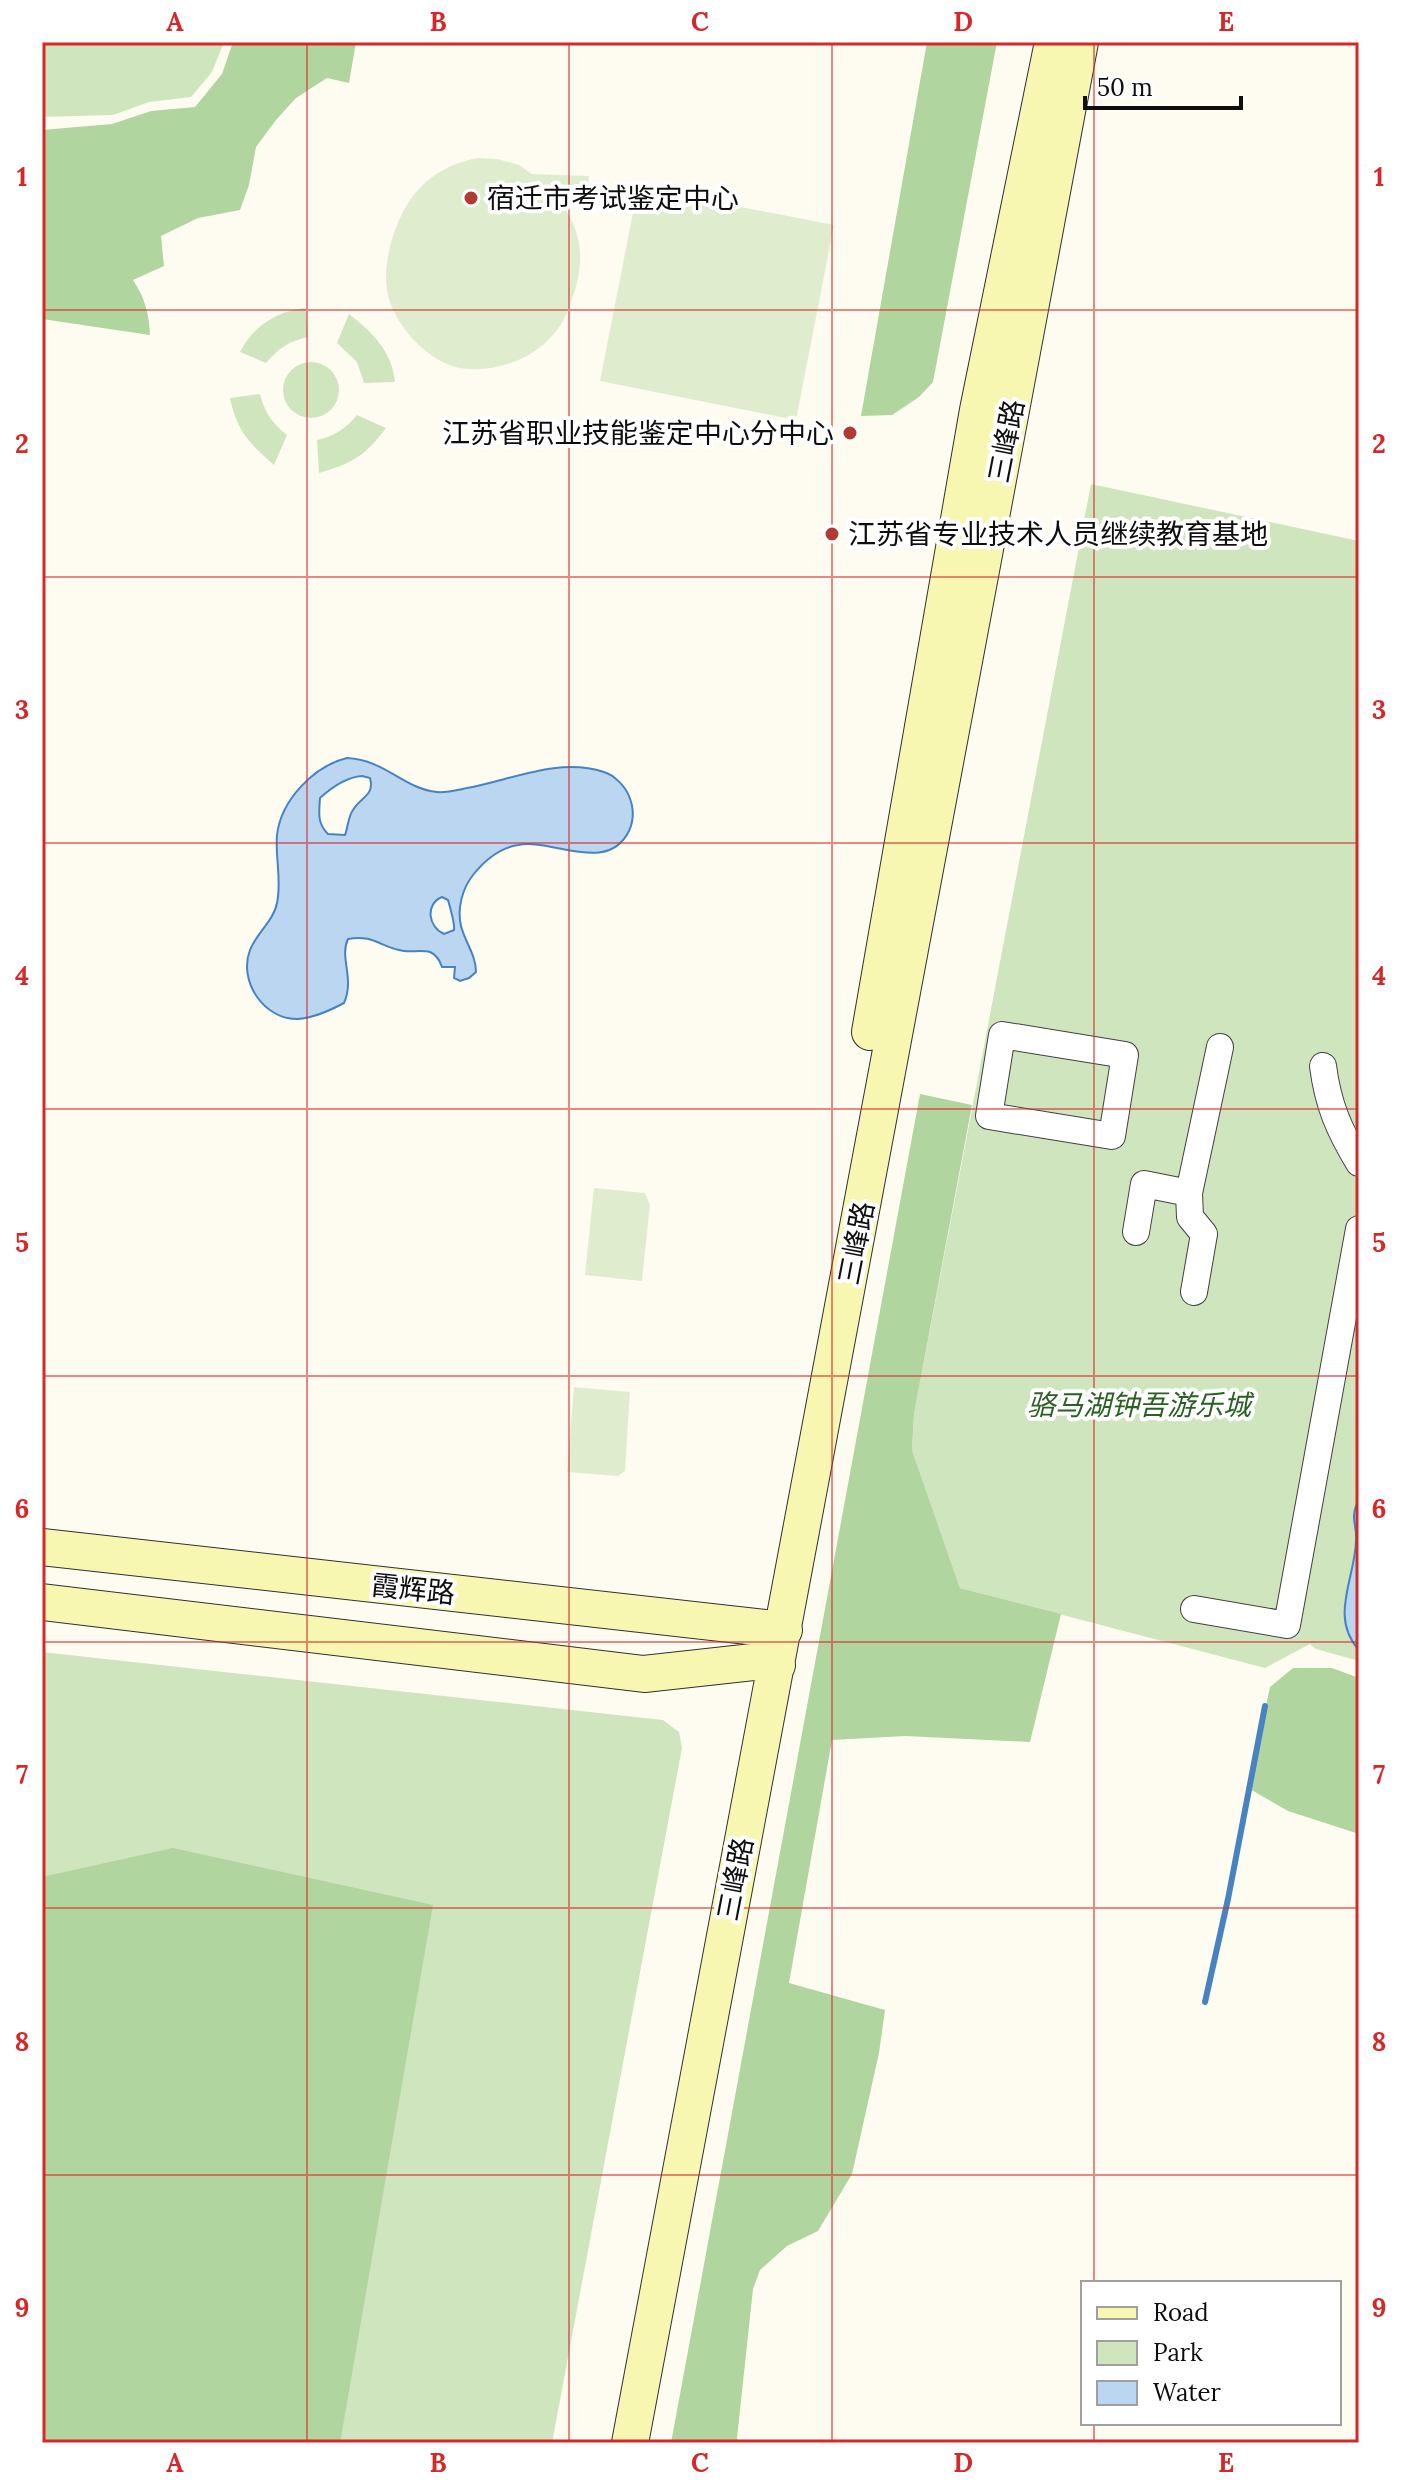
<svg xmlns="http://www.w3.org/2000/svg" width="1401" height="2485" viewBox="0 0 1401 2485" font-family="Lora,'Noto Sans SC',serif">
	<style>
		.green { fill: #cee5bd }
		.forest { fill: #b1d59e }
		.pitch { fill: #dfedce }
		.water { fill: #bad6f0; stroke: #4883c1; stroke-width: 2; fill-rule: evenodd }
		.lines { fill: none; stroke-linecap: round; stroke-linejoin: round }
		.stream { stroke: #4883c1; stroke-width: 6 }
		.street-casing { stroke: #414141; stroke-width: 28 }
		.secondary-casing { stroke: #303030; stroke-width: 38 }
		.street { stroke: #fff; stroke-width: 26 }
		.secondary { stroke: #f7f7b2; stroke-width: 36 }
		.grid { fill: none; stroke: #d62828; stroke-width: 2; stroke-opacity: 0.55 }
		.poi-dot { fill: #b13b33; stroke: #fff; stroke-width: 3 }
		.labels { text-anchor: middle; stroke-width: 8; stroke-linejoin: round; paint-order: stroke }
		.poi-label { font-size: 28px; fill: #0e0e0e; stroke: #fff; text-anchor: start }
		.street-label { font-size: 28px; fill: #0e0e0e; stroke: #fff }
		.park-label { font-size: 28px; font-style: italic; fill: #2a6024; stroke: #fff }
		.neatline { fill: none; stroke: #d62828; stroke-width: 3 }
		.grid-label { font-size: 26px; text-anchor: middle; font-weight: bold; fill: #d62828 }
	</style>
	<rect width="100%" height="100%" fill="#fefcf1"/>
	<path class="green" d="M42,42H224L212,72L191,97L149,102L113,115L42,117Z
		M306,308L308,337C289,341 279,348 266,363L240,352C253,327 277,310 306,308Z
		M349,314C372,332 392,351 395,382L364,383L357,362L337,343Z
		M283 390a28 28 0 1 1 56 0a28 28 0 1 1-56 0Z
		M260,394C265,413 272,423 287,435L274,465C249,443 237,431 230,398Z
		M357,415L386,428C365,456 353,463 319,473L317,440C335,436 345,429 357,415Z
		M1091,484L1359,541V1661L1316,1649L1310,1644L1265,1668L960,1588L912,1450L914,1414Z
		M42,1652L663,1720L679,1732L682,1748L552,2443H42Z"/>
	<path class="forest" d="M233,42H356L349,83L327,78L296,98L276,120L256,147L249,185L240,210L198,218L161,236L164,266L133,280C145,298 149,313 150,335L42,319V130L112,124L151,111L195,107L222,74Z
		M927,42H997L933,382L919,397L892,415L861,416Z
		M920,1094L972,1105L914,1414L912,1450L960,1588L1061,1614L1030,1742L905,1736L832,1740L789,1983L885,2010L879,2053L852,2174L818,2231L787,2246L760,2270L753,2289L737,2438L739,2443H671Z
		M1293,1668H1332L1359,1678V1834L1288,1811L1248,1788L1270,1687Z
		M173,1848L433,1905L340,2443H42V1877Z"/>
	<path class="pitch" d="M478,158L498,159L519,165L532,174L589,176L588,191L548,188C578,219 588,251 574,293C569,308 564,324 552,336C530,362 485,376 452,366C425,357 399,328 390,302C381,276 389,242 400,218C415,185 442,164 478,158Z
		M638,187L834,225L796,420L600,381Z
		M594,1188L645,1193L650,1205L642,1281L585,1275Z
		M574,1387L630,1392L625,1471L618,1476L567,1472Z"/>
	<path class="water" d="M347,758C386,760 404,789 437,792C446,793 457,790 467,788C511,780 558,757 604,772C614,775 625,786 629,796C634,808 634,820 629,831C607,875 553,838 518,845C500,848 484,861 473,875C462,889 457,909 461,926C465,942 476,955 476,972L469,978L460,981L454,978L455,967H442C440,961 437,955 430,952C423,950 412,952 404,951C380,948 375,934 348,939C339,957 355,978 344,1003C331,1010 313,1018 298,1019C264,1020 238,981 250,950C256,934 274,920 277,903C282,881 275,857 277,835C281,800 314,766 347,758ZM362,776L370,778C375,796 360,797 353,810C348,817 348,827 345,835L328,834C317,823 319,813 320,798C331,788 347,777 362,776ZM442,897L448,900C450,907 455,924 454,930L444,934C428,927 425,904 442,897Z
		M1359,1498V1650C1329,1617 1355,1579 1356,1541C1357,1520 1349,1522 1359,1498Z"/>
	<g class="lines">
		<path class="stream" d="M1205,2002L1228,1899L1265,1706"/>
		<g class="street-casing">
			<path id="street" d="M1002,1035L1125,1055L1112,1136L989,1116Z
				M1323,1066C1328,1105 1339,1130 1359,1163
				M1136,1232L1144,1184L1189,1193
				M1194,1292L1204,1234L1190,1217L1189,1193L1220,1047
				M1194,1609L1287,1625L1359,1229"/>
		</g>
		<g class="secondary-casing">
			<path id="secondary" d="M870,1032L978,410L1053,42
				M42,1547L784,1630
				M42,1602L644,1674L753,1662L777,1665
				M630,2443L1080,42"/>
		</g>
		<use href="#street" class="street"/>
		<use href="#secondary" class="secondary"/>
	</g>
	<path class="grid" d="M307,42V2443M569,42V2443M832,42V2443M1094,42V2283M42,310H1359M42,577H1359M42,843H1359M42,1109H1359M42,1376H1359M42,1642H1359M42,1908H1359M42,2175H1359M1094,2423V2443"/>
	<g class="poi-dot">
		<circle cx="471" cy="198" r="8"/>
		<circle cx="850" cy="433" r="8"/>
		<circle cx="832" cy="534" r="8"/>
	</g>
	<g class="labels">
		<g class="poi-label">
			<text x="487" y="208">宿迁市考试鉴定中心</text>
			<text x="834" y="443" text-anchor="end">江苏省职业技能鉴定中心分中心</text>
			<text x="848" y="544">江苏省专业技术人员继续教育基地</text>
		</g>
		<g class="street-label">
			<text transform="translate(1006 441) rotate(-79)" y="10">三峰路</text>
			<text transform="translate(856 1243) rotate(-79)" y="10">三峰路</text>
			<text transform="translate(413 1589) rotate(6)" y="10">霞辉路</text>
			<text transform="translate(735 1879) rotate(-79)" y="10">三峰路</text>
		</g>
		<g class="park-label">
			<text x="1139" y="1415">骆马湖钟吾游乐城</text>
		</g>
	</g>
	<rect width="1401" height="2485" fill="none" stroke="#ffffff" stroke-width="88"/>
	<rect x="1081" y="2281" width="260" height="144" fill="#ffffff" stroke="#9f9f9f" stroke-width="2"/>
	<rect x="1097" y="2307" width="40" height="12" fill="#f7f7b2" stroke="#9f9f9f" stroke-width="2"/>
	<text x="1153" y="2321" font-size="24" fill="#0e0e0e">Road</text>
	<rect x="1097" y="2341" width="40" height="24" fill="#cee5bd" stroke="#9f9f9f" stroke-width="2"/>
	<text x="1153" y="2361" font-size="24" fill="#0e0e0e">Park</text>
	<rect x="1097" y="2381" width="40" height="24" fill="#bad6f0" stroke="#9f9f9f" stroke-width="2"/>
	<text x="1153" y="2401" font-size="24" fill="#0e0e0e">Water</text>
	<path d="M1085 96v12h156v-12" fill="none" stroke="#0e0e0e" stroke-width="4"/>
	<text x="1097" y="96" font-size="24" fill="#0e0e0e" stroke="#ffffff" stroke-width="6" paint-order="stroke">50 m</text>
	<rect x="44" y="44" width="1313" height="2397" class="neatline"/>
	<g class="grid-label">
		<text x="175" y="31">A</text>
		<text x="438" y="31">B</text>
		<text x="700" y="31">C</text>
		<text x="963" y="31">D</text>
		<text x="1226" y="31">E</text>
		<text x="22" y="186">1</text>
		<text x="1379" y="186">1</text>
		<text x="22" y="453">2</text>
		<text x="1379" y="453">2</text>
		<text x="22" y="719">3</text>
		<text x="1379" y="719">3</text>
		<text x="22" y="985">4</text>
		<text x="1379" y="985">4</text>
		<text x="22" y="1252">5</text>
		<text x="1379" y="1252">5</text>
		<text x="22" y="1518">6</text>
		<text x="1379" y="1518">6</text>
		<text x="22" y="1784">7</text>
		<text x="1379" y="1784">7</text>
		<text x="22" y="2051">8</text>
		<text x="1379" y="2051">8</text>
		<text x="22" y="2317">9</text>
		<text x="1379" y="2317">9</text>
		<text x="175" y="2472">A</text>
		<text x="438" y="2472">B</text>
		<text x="700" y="2472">C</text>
		<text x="963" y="2472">D</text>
		<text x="1226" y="2472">E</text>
	</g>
</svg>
